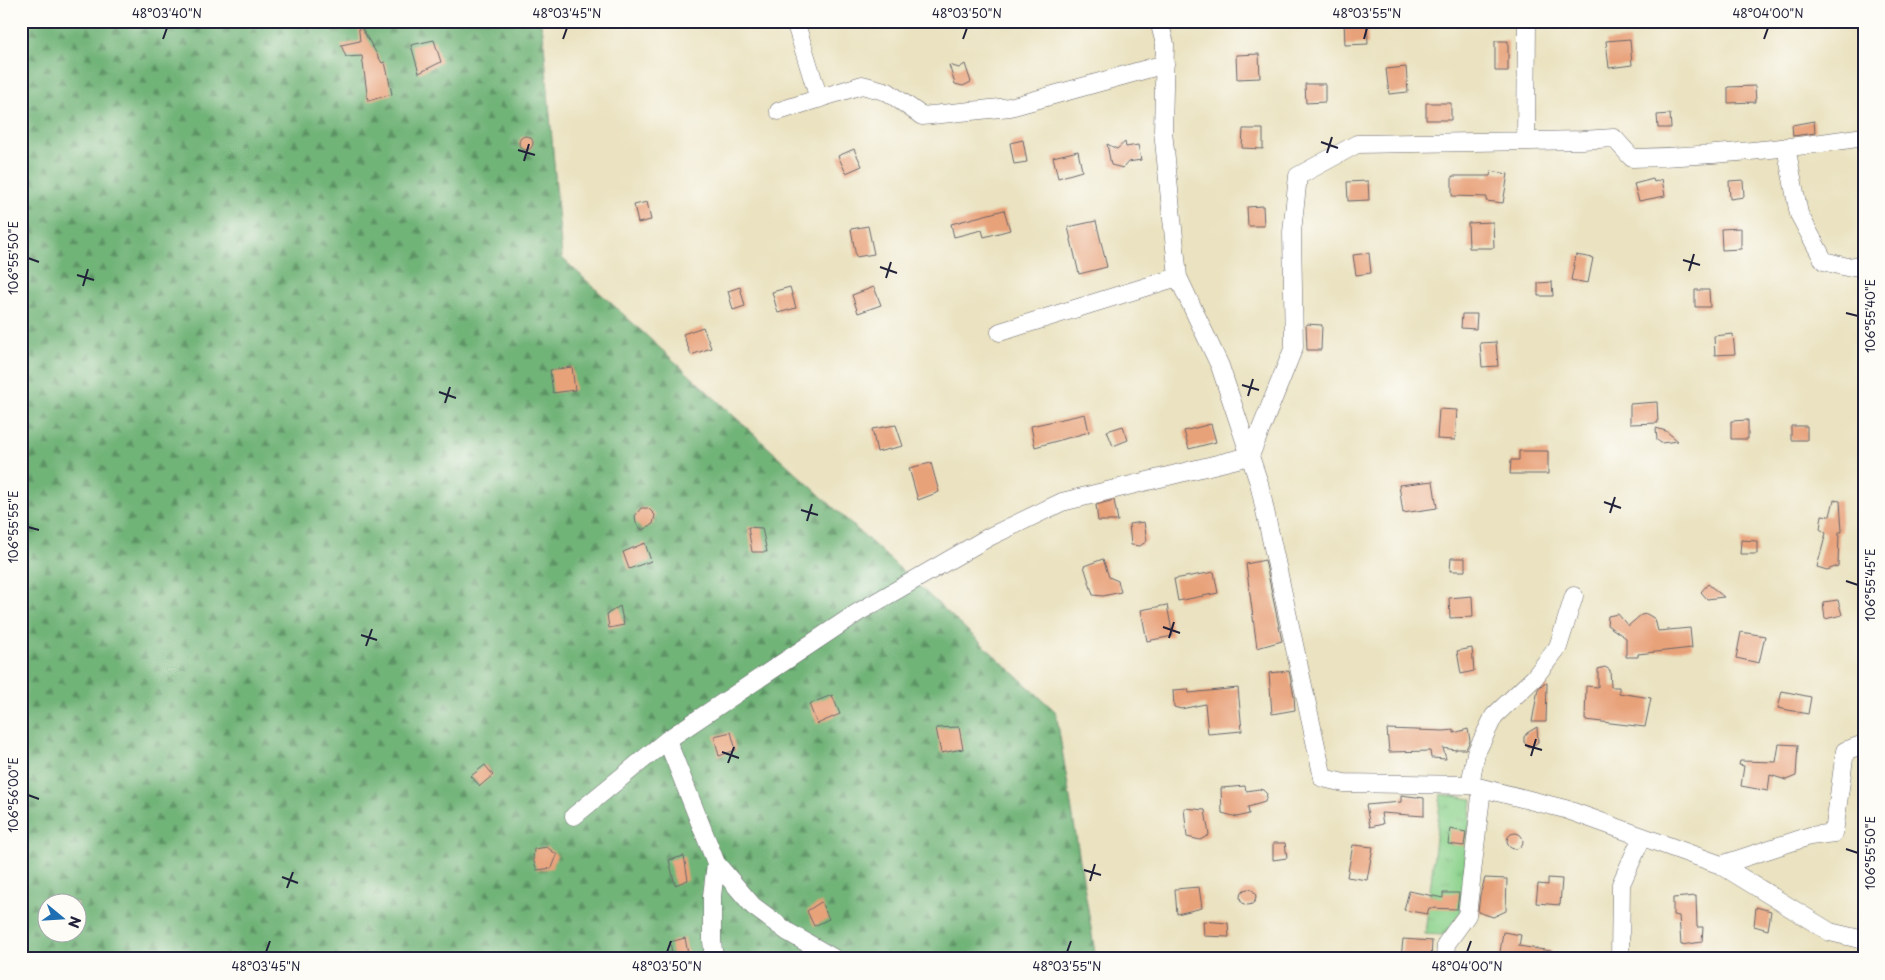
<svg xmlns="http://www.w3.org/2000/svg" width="1885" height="980" viewBox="0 0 1885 980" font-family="'Playpen Sans',sans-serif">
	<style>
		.forest { fill: url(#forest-firs); stroke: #4a6b5a; fill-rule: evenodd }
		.park { fill: url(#park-tufts); stroke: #577a64 }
		.building { fill: #e8a27a }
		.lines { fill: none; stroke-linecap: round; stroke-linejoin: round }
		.minor-casing { stroke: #68656a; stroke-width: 19 }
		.minor { stroke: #fff; stroke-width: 18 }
		.ticks { fill: none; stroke: #22223b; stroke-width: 2 }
		.neatline { fill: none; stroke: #22223b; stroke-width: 2 }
		.ticks-label { font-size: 12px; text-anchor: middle; fill: #22223b }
	</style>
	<defs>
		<pattern id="forest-firs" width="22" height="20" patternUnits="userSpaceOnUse" patternTransform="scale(1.25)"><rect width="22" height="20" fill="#71b478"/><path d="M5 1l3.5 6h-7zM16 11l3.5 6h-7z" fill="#5c9264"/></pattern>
		<pattern id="park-tufts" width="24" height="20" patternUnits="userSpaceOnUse" patternTransform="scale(1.25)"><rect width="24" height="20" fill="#8cd28c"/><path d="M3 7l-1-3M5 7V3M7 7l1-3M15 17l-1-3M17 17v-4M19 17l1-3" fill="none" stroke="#78b47a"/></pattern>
	</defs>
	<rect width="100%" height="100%" fill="#fdfcf7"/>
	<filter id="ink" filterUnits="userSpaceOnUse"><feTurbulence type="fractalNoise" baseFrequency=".02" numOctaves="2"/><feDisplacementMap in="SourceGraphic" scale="10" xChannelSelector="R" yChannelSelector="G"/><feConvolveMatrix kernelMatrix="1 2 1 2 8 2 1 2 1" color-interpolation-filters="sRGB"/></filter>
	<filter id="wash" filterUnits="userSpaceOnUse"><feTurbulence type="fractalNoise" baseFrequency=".0096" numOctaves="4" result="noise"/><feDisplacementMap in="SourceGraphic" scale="20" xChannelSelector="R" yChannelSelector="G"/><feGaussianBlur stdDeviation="1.12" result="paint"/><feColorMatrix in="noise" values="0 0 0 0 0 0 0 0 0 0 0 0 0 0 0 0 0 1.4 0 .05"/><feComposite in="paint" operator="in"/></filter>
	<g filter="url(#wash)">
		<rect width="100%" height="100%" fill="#eae2c0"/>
		<path class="forest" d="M21,21H540L543,32L562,258L1056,712L1096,959H21ZM48,902H78V932H48Z"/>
		<path class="park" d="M1441,794L1472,799L1460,914L1444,935L1425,934Z"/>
		<g id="blocks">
			<path class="building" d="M1344,21H1367L1368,44L1345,45Z
				M358,22L382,63L385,62L392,94L368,101L362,56L346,57L341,45L360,41Z
				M1630,39L1632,65L1609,68L1606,41Z
				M434,40L441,62L419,73L411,45Z
				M1495,41H1508V71H1495Z
				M1259,54L1260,78L1237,79L1236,55Z
				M965,64L971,82L963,86L955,84L949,65L959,68Z
				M1406,67L1408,92L1389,94L1386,69Z
				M1305,84H1325V102L1306,103Z
				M1755,86L1756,102L1728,103V87Z
				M1426,103H1451V120H1426Z
				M1670,114L1671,128H1658L1657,115Z
				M1814,121L1815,133L1793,136L1792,125Z
				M1243,129H1263V149L1242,148Z
				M519 143a7 7 0 1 1 14 0a7 7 0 1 1-14 0Z
				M1023,140L1027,162L1014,164L1010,143Z
				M1125,142L1126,147L1138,145L1141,160L1128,162L1123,168L1111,165L1107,144L1117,149Z
				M854,149L862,166L846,173L838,156Z
				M1078,151L1082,171L1058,178L1053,157Z
				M1491,171L1508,174L1503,203L1486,201L1487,197L1452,196V176H1490Z
				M1653,179L1654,182L1662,179L1665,196L1639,201L1634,184Z
				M1743,180L1744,197L1730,199L1729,181Z
				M1368,181L1369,200L1348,201L1347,182Z
				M647,202L651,220L638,223L634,205Z
				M1263,206L1264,226H1248L1247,207Z
				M1004,210L1010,230L984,237L982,230L954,237L951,224Z
				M1096,221L1107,267L1079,274L1068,227Z
				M1493,222L1494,248H1469L1468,223Z
				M868,226L874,254L856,257L851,229Z
				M1741,228V249L1722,250L1721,229Z
				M1369,253L1371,273L1356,275L1353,255Z
				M1576,255L1593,258L1588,283L1571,280Z
				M1552,282L1553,296H1538V283Z
				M740,287L745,306L733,310L728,291Z
				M790,287L796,308L778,313L772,292Z
				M874,287L881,305L858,313L852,295Z
				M1695,290H1709L1710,307H1695Z
				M1462,314H1477L1476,329L1461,328Z
				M1306,324L1322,325L1321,350H1307Z
				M703,327L711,348L691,355L683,334Z
				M1733,334L1735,354L1715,355L1714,336Z
				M1496,342L1498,366L1482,367L1480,343Z
				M572,367L575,390L553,393L550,370Z
				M1657,402L1658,423L1630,424V404Z
				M1439,409L1457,410L1455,440L1437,439Z
				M1085,414L1089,432L1035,447L1031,426Z
				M1748,420V439H1731V421Z
				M1211,424L1216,442L1189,449L1184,431Z
				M896,425L903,446L877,452L872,429Z
				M1123,426L1128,440L1113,446L1107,431Z
				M1791,426H1807V440H1791Z
				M1656,428L1666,431L1678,441L1661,443L1657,440Z
				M1519,451H1548V474H1510L1511,460H1519Z
				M931,463L939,492L918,500L909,468Z
				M1433,481L1437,508L1403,513L1399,485Z
				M1114,500L1118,521H1098L1096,505Z
				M1834,500L1840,501L1842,532H1839L1838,566L1827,570L1817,567L1826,533L1820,529L1822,515L1830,516Z
				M641,508H648L655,515L653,524L642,530L636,523L635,516Z
				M1144,522L1147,541L1140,546L1131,545L1129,524Z
				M748,527L762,528L767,552H752Z
				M1741,540L1757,541V554H1740Z
				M645,543L651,561L629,569L623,552Z
				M1451,558H1465V571H1450Z
				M1103,559L1109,577L1118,581L1121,592L1103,596L1093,595L1084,566Z
				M1265,560L1282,641L1257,648L1246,564Z
				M1214,572L1218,593L1178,601L1174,579Z
				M1708,584L1724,597L1707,599L1701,592Z
				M1472,596L1473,617L1450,618L1449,598Z
				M1838,600L1842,615L1825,619L1823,602Z
				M1167,605L1173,636L1147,641L1141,610Z
				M620,606L624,625L609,628L607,614Z
				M1618,614L1628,626L1641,615L1647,614L1655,619L1658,631L1690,628L1692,648L1638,654V657H1626V638L1607,625L1608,616Z
				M1741,632L1765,636L1759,663L1736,658Z
				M1472,648L1474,671L1461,674L1457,651Z
				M1605,667L1610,670L1611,687H1619V693L1651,698L1645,727L1585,720L1586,686L1598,687V669Z
				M1289,671L1294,696L1295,710L1272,714L1269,673Z
				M1544,683H1547L1546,722H1532L1538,689Z
				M1238,688L1242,731L1208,734L1205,704L1181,709L1174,707L1173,690L1188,689L1189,693Z
				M1782,691L1811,697L1808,714L1778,708Z
				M832,695L840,714L817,724L809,704Z
				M959,727L963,749L941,753L936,728Z
				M1537,727L1538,742L1532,747L1527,746L1524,742V737L1527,733Z
				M1387,729L1444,731L1454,730V733L1468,729L1470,741L1466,749H1456V750L1443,748L1446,759L1431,758L1430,751L1389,752Z
				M731,732L736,750L719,756L714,736Z
				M1779,744L1798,745L1796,776L1786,780L1770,775L1768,791L1741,786L1744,766L1739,765L1740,761L1776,762Z
				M485,765L493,775L480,786L471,776Z
				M1245,786L1246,791L1259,789L1263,790L1267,794L1265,802L1248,807L1249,814L1237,817L1222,813L1221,788Z
				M1401,795L1424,798V816L1381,813L1383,824L1370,827L1366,805L1401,802Z
				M1184,808L1205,810L1209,835L1200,840L1187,837Z
				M1450,829L1466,832L1464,846L1448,844Z
				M1507 841a8 8 0 1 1 16 0a8 8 0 1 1-16 0Z
				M1273,843H1285L1287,858L1273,860Z
				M1353,845L1373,847L1367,880L1347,877Z
				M547,847L557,855L552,868L537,870L533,859L534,849Z
				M684,856L688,880L675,885L669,860Z
				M1485,878L1507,879L1506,911L1493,917L1478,912L1480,895Z
				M1548,878L1562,879L1560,905L1536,903L1538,884L1548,885Z
				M1199,887L1202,908L1177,914L1175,889Z
				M1240 897a8 8 0 1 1 16 0a8 8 0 1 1-16 0Z
				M1409,891L1443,898V893H1459L1457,909L1429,908L1427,914L1404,910Z
				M1696,896L1697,927H1703L1702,942L1681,945L1679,916L1673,915V898Z
				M821,902L829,919L814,926L807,911Z
				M1756,907L1771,911L1768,930L1754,926Z
				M1203,921L1228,923L1229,937L1204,936Z
				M1503,932L1521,935L1519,946L1551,951L1550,959H1499Z
				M685,938L689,959H673L670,942Z
				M1403,939L1432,941L1431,959H1401Z"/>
		</g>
	</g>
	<g filter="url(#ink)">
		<use href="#blocks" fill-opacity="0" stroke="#68656a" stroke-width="1"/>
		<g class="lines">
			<g class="minor-casing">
				<path id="minor" d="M795,21L819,99
					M1159,21L1165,44L1163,131L1178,277L1220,366L1259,483L1323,778L1344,783L1470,785L1565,809L1721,865L1830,932L1864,940
					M779,111L862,85L888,92L922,116L1010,107L1165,64
					M1526,141L1527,21
					M1786,147L1799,214L1824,261L1847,267L1864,265
					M1000,332L1178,277
					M667,740L716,863L712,896V941L714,959
					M1470,785L1476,753L1494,716L1534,678L1558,647L1574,596
					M574,816L667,740L857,613L989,537L1062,502L1250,456L1294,347L1292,232L1298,176L1357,144L1582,140L1614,138L1632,158C1710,156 1787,149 1864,137
					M716,863L753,906L788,932L835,959
					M1721,865L1810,836L1834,833L1845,751L1864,744
					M1445,959L1446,944L1467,915L1482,788
					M1620,959L1621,884L1642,837"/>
			</g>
			<use href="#minor" class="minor"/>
		</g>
	</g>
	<path class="ticks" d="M163,39L167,28M563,39L567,28M963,39L967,28M1364,39L1367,28M1764,39L1768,28M1321,142L1338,148M518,150L535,155M1327,153L1332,137M524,161L529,144M28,258L39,262M1683,260L1700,265M880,267L897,273M1689,271L1694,254M77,275L94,280M886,278L891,262M83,286L88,269M1846,313L1858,316M1242,385L1259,390M439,392L456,398M1248,396L1253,379M445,403L450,387M1604,502L1621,508M801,510L818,515M1610,513L1615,497M807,521L812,504M28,527L39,530M1846,581L1858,585M1163,627L1180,633M361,635L377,640M1169,638L1174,622M366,646L372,629M1525,745L1542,750M722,752L739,758M1531,756L1536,739M728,763L734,747M28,795L39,799M1846,849L1858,853M1084,870L1101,875M282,877L298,883M1090,881L1095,864M287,888L293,872M266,952L270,941M667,952L671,941M1067,952L1071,941M1467,952L1471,941"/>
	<rect width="1885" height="980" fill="none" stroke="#fdfcf7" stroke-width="55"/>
	<g transform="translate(62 918) rotate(108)"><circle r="24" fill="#fdfcf7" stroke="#a5a5ac"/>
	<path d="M0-4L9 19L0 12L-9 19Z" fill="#1f6fb2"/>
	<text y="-8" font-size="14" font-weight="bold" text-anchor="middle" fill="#22223b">N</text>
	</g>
	<rect x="28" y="28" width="1830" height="924" class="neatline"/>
	<g class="ticks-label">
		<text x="167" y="18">48°03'40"N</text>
		<text x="567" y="18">48°03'45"N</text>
		<text x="967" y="18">48°03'50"N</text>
		<text x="1367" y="18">48°03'55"N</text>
		<text x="1768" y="18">48°04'00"N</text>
		<text transform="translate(14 258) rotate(-90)" y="4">106°55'50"E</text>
		<text transform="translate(1871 316) rotate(-90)" y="4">106°55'40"E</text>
		<text transform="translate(14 527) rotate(-90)" y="4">106°55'55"E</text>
		<text transform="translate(1871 585) rotate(-90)" y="4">106°55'45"E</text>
		<text transform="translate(14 795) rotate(-90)" y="4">106°56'00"E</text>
		<text transform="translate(1871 853) rotate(-90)" y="4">106°55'50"E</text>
		<text x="266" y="971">48°03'45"N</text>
		<text x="667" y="971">48°03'50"N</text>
		<text x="1067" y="971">48°03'55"N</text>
		<text x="1467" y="971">48°04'00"N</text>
	</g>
</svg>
